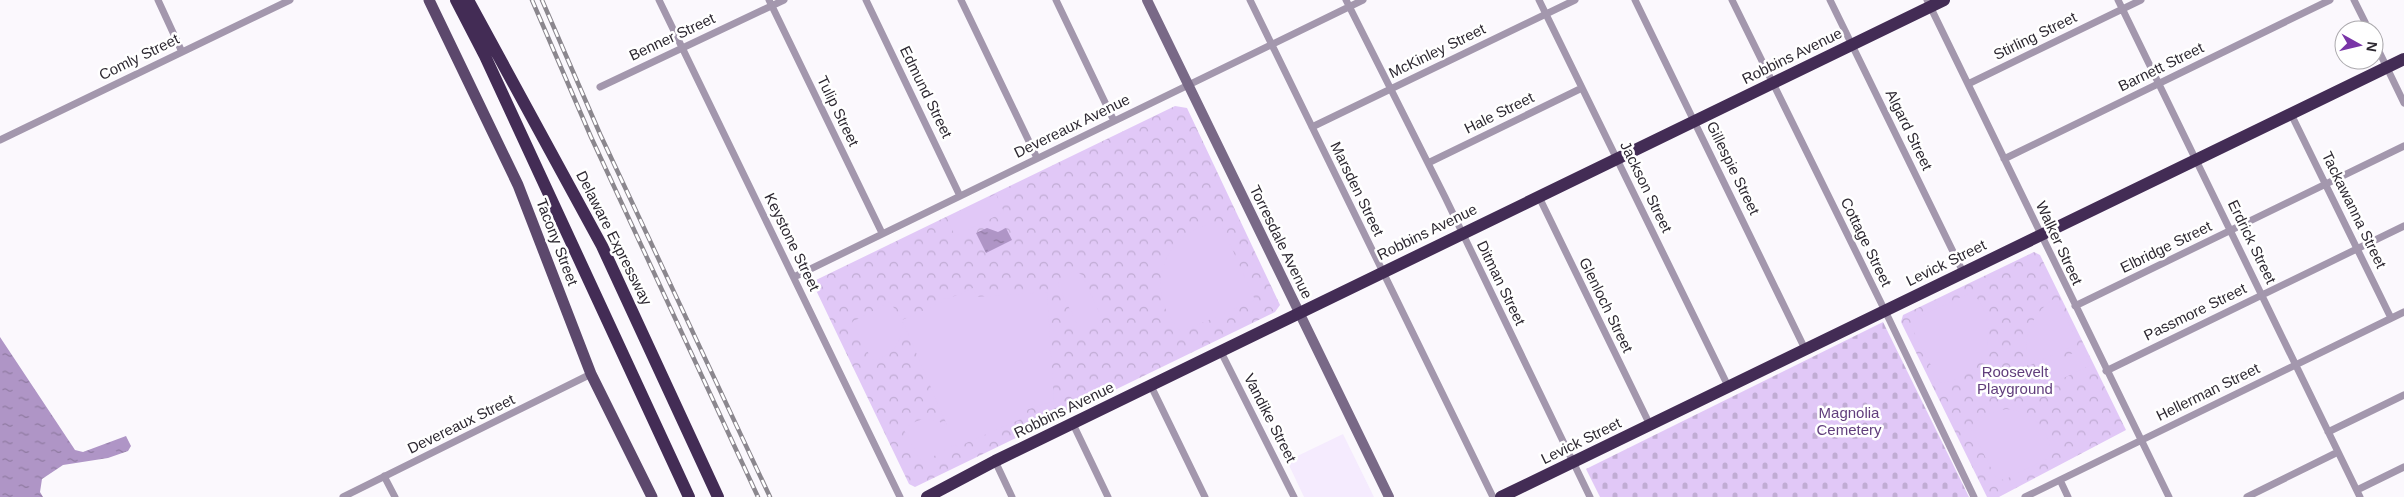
<svg xmlns="http://www.w3.org/2000/svg" width="2404" height="497" viewBox="0 0 2404 497" font-family="Helvetica,sans-serif">
	<style>
		.built { fill: #f5ebfe }
		.cemetery { fill: url(#cemetery-stones) }
		.park { fill: url(#park-crowns) }
		.garden { fill: #e1c8f7 }
		.water { fill: url(#water-ripples) }
		.lines { fill: none; stroke-linecap: round; stroke-linejoin: round }
		.street { stroke: #a397ad; stroke-width: 7 }
		.secondary { stroke: #796987; stroke-width: 10 }
		.primary { stroke: #5c486c; stroke-width: 11 }
		.highway { stroke: #432c55; stroke-width: 12 }
		.rail-casing { stroke: #8b878e; stroke-width: 4.5 }
		.rail { stroke: #fff; stroke-width: 2.5; stroke-dasharray: 8; stroke-linecap: butt }
		.labels { text-anchor: middle; stroke-width: 5; stroke-linejoin: round; paint-order: stroke }
		.street-label { font-size: 15px; fill: #2d2831; stroke: #fff }
		.park-label { font-size: 15px; fill: #613e7c; stroke: #fff }
	</style>
	<defs>
		<pattern id="cemetery-stones" width="16" height="16" patternUnits="userSpaceOnUse" patternTransform="scale(1.25)"><rect width="16" height="16" fill="#e1c8f7"/><path d="M2 7V4a2 2 0 0 1 4 0v3zM10 15v-3a2 2 0 0 1 4 0v3z" fill="#c1acd4"/></pattern>
		<pattern id="park-crowns" width="20" height="18" patternUnits="userSpaceOnUse" patternTransform="scale(1.25)"><rect width="20" height="18" fill="#e1c8f7"/><path d="M2 6a3 3 0 1 1 6 0M12 15a3 3 0 1 1 6 0" fill="none" stroke="#c1acd4"/></pattern>
		<pattern id="water-ripples" width="26" height="14" patternUnits="userSpaceOnUse" patternTransform="scale(1.25)"><rect width="26" height="14" fill="#af95c6"/><path d="M2 4q2-2 4 0t4 0M15 11q2-2 4 0t4 0" fill="none" stroke="#8f7aa1"/></pattern>
	</defs>
	<rect width="100%" height="100%" fill="#fbf8fd"/>
	<path class="built" d="M1343,434L1374,497H1304L1287,461Z"/>
	<path class="cemetery" d="M1883,322L1969,497H1600L1586,469Z"/>
	<path class="park" d="M1175,106L1187,108L1280,305L1275,312L915,487L909,484L814,286L816,280Z
		M2034,252L2040,255L2126,430L1999,497H1987L1901,322L1903,315Z"/>
	<path class="garden" d="M996,194L1004,212L955,236L947,218Z
		M1220,222L1255,300L1181,332C1141,291 1163,229 1220,222Z
		M1075,271L1082,275L1101,316L1099,320L1083,328L1077,324L1058,285L1061,278Z
		M973,288L977,297L1047,292L1054,401L1026,410L1028,416L957,447L955,444L922,463L904,430C918,416 931,417 947,425L903,322C901,341 894,357 872,360L852,322L890,302L902,320L942,302L943,299L950,298Z
		M1972,292C2004,327 1988,377 1940,383L1912,328L1916,318Z
		M2055,298L2076,337L2075,345L2028,366C2022,338 2031,314 2055,298Z
		M2083,348L2091,365L2051,384L2043,368Z
		M2006,409C2033,411 2050,430 2051,457L2004,480L1996,478L1970,427L1986,414Z"/>
	<path class="water" d="M987,228L998,232L1006,228L1012,240L986,253L976,233Z
		M0,337L75,450L83,452L126,436L131,446L128,451L108,458L63,465L42,479L40,492L43,497H0Z"/>
	<g class="lines">
		<path class="street" d="M158,0L182,52
			M659,0L900,497
			M769,0L882,233
			M866,0L960,196
			M961,0L1037,158
			M1056,0L1114,121
			M1250,0L1493,497
			M1346,0L1445,197L1590,497
			M1539,0L1728,386
			M1635,0L1805,349
			M1732,0L1889,319L1974,497
			M1830,0L1963,272
			M1927,0L2169,497
			M2118,0L2360,497
			M2354,0L2369,30
			M2374,41L2404,103
			M1968,84L2141,0
			M600,87L784,0
			M2291,114L2391,318
			M1312,127L1575,0
			M0,140L290,0
			M2004,159L2330,0
			M1428,163L1582,88
			M1539,197L1650,425
			M794,277L1363,0
			M2075,306L2404,146
			M1221,352L1294,497
			M2106,371L2404,226
			M1151,386L1205,497
			M1073,424L1108,497
			M2328,432L2404,395
			M995,461L1012,497
			M384,476L395,497
			M2060,480L2068,497
			M2357,490L2404,467
			M343,497L591,374
			M2025,497L2404,312
			M2247,497L2338,452"/>
		<path class="secondary" d="M1147,0L1389,497"/>
		<path class="primary" d="M429,0L518,185L591,374L652,497"/>
		<path class="highway" d="M456,0L485,56L689,497
			M468,0L602,246L718,497
			M927,497L995,461L1944,0
			M1501,497L2404,59"/>
		<g class="rail-casing">
			<path id="rail" d="M532,0L591,137L758,497
				M542,0L600,134L770,497"/>
		</g>
		<use href="#rail" class="rail"/>
	</g>
	<g class="labels">
		<g class="street-label">
			<text transform="translate(2035 36) rotate(-26)" y="5">Stirling Street</text>
			<text transform="translate(672 37) rotate(-25)" y="5">Benner Street</text>
			<text transform="translate(1437 51) rotate(-26)" y="5">McKinley Street</text>
			<text transform="translate(1792 56) rotate(-26)" y="5">Robbins Avenue</text>
			<text transform="translate(139 57) rotate(-26)" y="5">Comly Street</text>
			<text transform="translate(2161 67) rotate(-26)" y="5">Barnett Street</text>
			<text transform="translate(926 92) rotate(64)" y="5">Edmund Street</text>
			<text transform="translate(838 111) rotate(64)" y="5">Tulip Street</text>
			<text transform="translate(1499 113) rotate(-26)" y="5">Hale Street</text>
			<text transform="translate(1072 126) rotate(-26)" y="5">Devereaux Avenue</text>
			<text transform="translate(1909 130) rotate(64)" y="5">Algard Street</text>
			<text transform="translate(1733 168) rotate(64)" y="5">Gillespie Street</text>
			<text transform="translate(1646 187) rotate(64)" y="5">Jackson Street</text>
			<text transform="translate(1357 189) rotate(64)" y="5">Marsden Street</text>
			<text transform="translate(2354 210) rotate(64)" y="5">Tackawanna Street</text>
			<text transform="translate(1427 232) rotate(-26)" y="5">Robbins Avenue</text>
			<text transform="translate(614 238) rotate(63)" y="5">Delaware Expressway</text>
			<text transform="translate(557 242) rotate(69)" y="5">Tacony Street</text>
			<text transform="translate(792 242) rotate(64)" y="5">Keystone Street</text>
			<text transform="translate(1281 242) rotate(64)" y="5">Torresdale Avenue</text>
			<text transform="translate(1866 242) rotate(64)" y="5">Cottage Street</text>
			<text transform="translate(2252 242) rotate(64)" y="5">Erdrick Street</text>
			<text transform="translate(2059 243) rotate(65)" y="5">Walker Street</text>
			<text transform="translate(2166 247) rotate(-26)" y="5">Elbridge Street</text>
			<text transform="translate(1946 263) rotate(-26)" y="5">Levick Street</text>
			<text transform="translate(1501 283) rotate(64)" y="5">Ditman Street</text>
			<text transform="translate(1606 305) rotate(64)" y="5">Glenloch Street</text>
			<text transform="translate(2195 312) rotate(-26)" y="5">Passmore Street</text>
			<text transform="translate(2208 392) rotate(-26)" y="5">Hellerman Street</text>
			<text transform="translate(1064 410) rotate(-26)" y="5">Robbins Avenue</text>
			<text transform="translate(1270 418) rotate(63)" y="5">Vandike Street</text>
			<text transform="translate(461 424) rotate(-26)" y="5">Devereaux Street</text>
			<text transform="translate(1581 441) rotate(-26)" y="5">Levick Street</text>
		</g>
		<g class="park-label">
			<text x="2015" y="377">Roosevelt<tspan x="2015" dy="17">Playground</tspan></text>
			<text x="1849" y="418">Magnolia<tspan x="1849" dy="17">Cemetery</tspan></text>
		</g>
	</g>
	<g transform="translate(2359 45) rotate(98)"><circle r="24" fill="#ffffff" stroke="#aba9ad"/>
	<path d="M0-4L9 19L0 12L-9 19Z" fill="#7934a7"/>
	<text y="-8" font-size="14" font-weight="bold" text-anchor="middle" fill="#2d2831">N</text>
	</g>
</svg>
